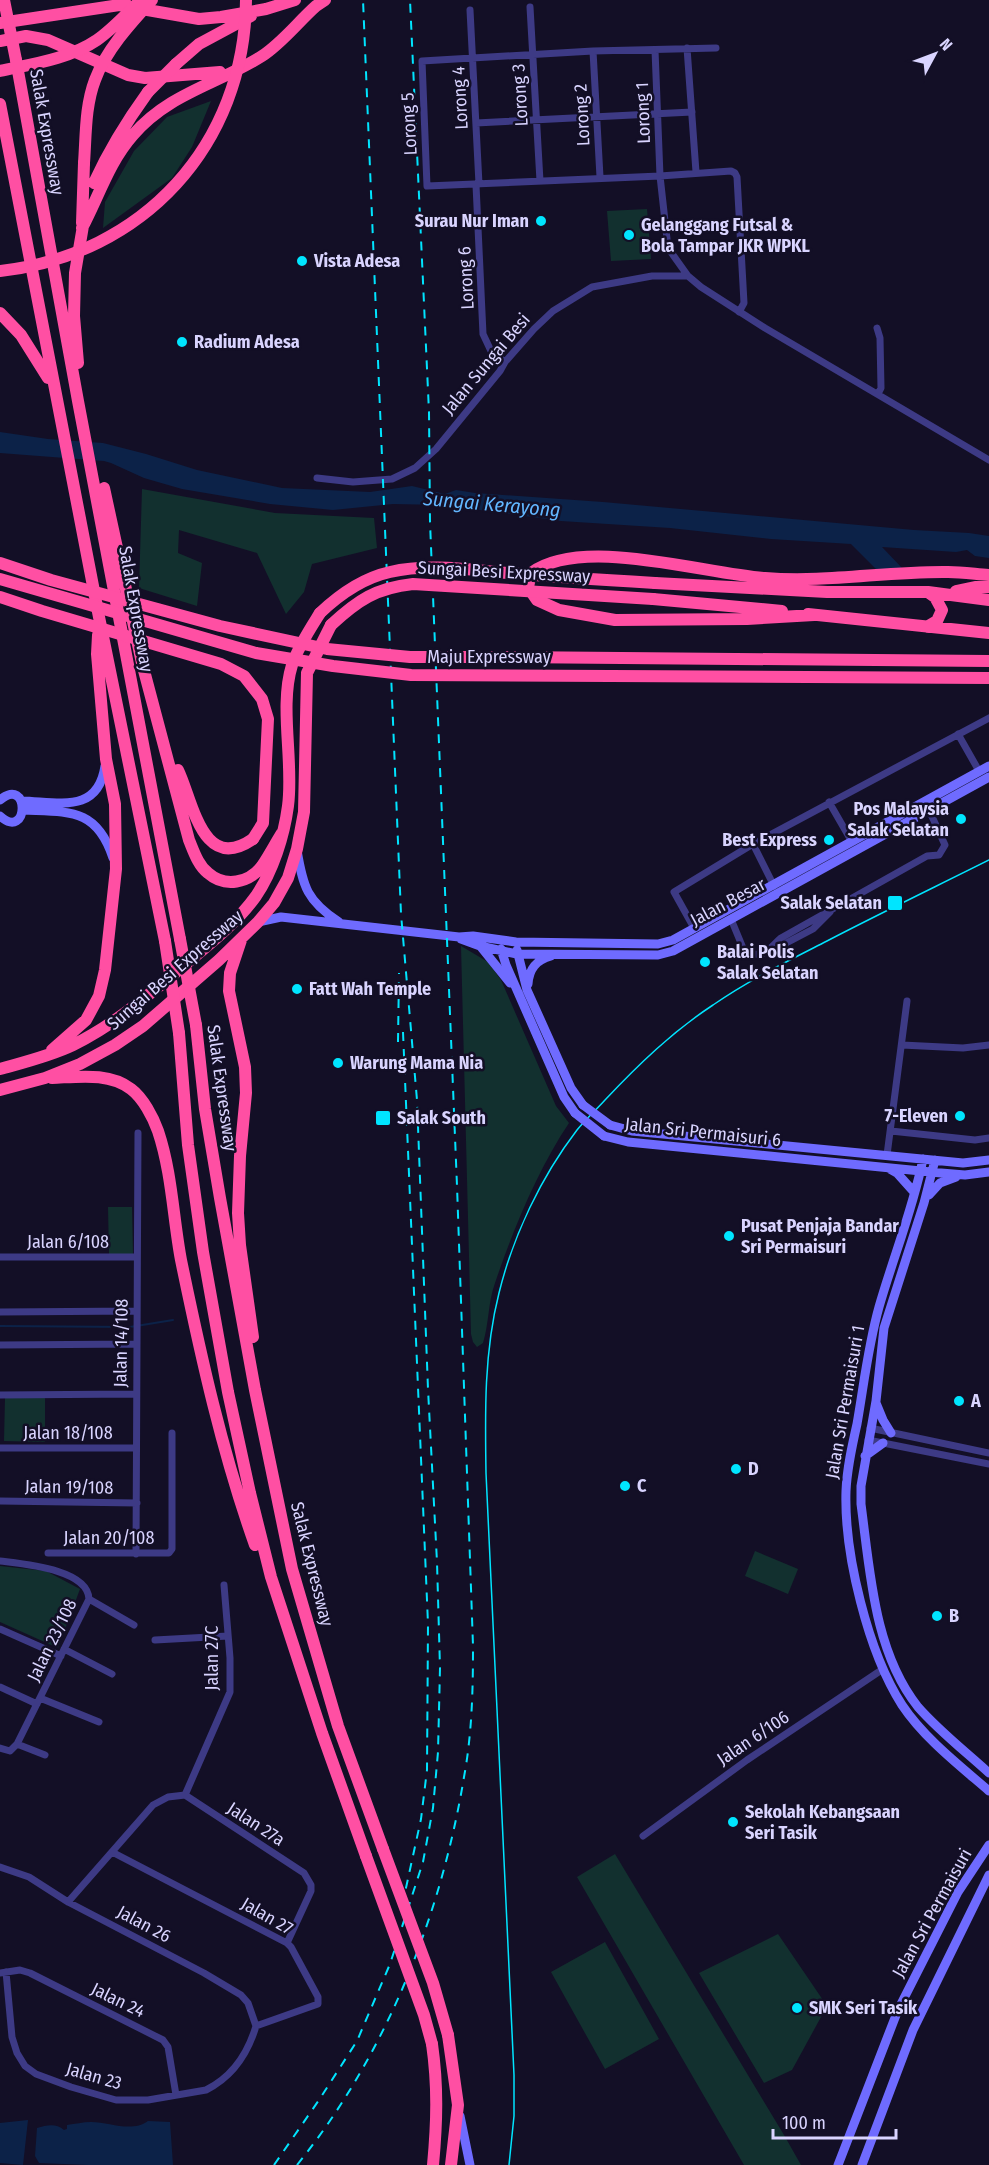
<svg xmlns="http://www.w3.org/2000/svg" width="989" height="2165" viewBox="0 0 989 2165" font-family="'Fira Sans Condensed',sans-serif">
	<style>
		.green { fill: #12302f }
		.water { fill: #0c2248 }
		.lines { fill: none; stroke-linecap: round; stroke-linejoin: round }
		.stream { stroke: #0c2248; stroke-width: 2 }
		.street { stroke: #3d3a85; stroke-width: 7 }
		.secondary { stroke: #6f6bff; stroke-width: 9 }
		.highway { stroke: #ff4fa3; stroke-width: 12 }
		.tram { stroke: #00e5ff; stroke-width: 1.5 }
		.rail { stroke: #00e5ff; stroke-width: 2; stroke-dasharray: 9 8; stroke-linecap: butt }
		.secondary-bridge { stroke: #6f6bff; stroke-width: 9 }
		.highway-bridge { stroke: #ff4fa3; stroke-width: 12 }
		.poi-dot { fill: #00e5ff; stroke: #130f26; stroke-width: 2 }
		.labels { text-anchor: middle; stroke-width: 5; stroke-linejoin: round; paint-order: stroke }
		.street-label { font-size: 18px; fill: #d9d4ff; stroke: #130f26 }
		.poi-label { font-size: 18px; font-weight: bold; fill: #d9d4ff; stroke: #130f26; text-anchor: start }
		.water-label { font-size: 20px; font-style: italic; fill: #62b6ff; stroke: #130f26 }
	</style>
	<rect width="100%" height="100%" fill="#130f26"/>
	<path class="green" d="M211,101L192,147L172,178L103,228L105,202L134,151L167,117Z
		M647,209L651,259L611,261L607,211Z
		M142,489L275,513L374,518L377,548L312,564L304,592L286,614L257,553L179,530L178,553L202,563L197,606L139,588Z
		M461,946L488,962L501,980L556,1106L569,1123C538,1169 513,1230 495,1283C488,1302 489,1324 483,1343L477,1347L473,1342L471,1334Z
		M108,1207H132L133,1254H109Z
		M5,1398H45V1442L4,1441Z
		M755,1551L798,1569L788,1594L745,1576Z
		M0,1566L46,1571L80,1589L58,1648L0,1622Z
		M615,1854L784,2135L801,2165H744L577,1877Z
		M778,1934L827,2006L792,2070L764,2083L699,1973Z
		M605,1942L659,2039L605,2069L551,1972Z"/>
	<path class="water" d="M0,432L48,439L103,443L146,454L197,470L282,488L370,492L412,486L445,494L456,490L475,493L603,502L914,530L969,533L989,536V558L975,556L967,550L956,552L882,547L903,569L879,572L851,544L771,539L670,528L561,521L443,505L393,504L333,510L270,504L182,489L144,478L111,463L104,461L0,453Z
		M28,2120L23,2165L0,2163V2123Z
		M148,2121L170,2122L173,2165H88L39,2163L35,2156L37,2128C47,2125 56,2123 64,2130L67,2129V2125C75,2124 83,2122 91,2122C110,2122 131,2133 148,2121Z"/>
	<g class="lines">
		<path class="stream" d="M0,1326L130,1327L173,1320"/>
		<path class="street" d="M530,7L540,181
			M470,10L479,184
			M687,48L696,172
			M716,48L593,51L422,61L427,186L660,176L731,171L735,173L737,177L744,303L739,312
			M655,50L660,176L668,248L688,276L701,287L765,328L989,460
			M593,51L600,177
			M476,123L692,112
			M476,185L483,334L491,351L505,362
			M877,328L880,338L881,388L878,394
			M317,478L353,482L392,479L415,468L436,449L500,371L505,362L534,329L553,311L592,287L652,276H688
			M958,734L979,771
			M829,802L852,842
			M753,844L774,886
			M731,919L743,948C763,963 768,949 781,938L927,856L939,855L945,845L929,810
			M694,928L674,892L753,844L989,718
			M773,950L813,929L830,912
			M902,1045L963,1048L989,1045
			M891,1131L975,1140L989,1138
			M887,1155L907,1001
			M0,1257H137
			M0,1312L137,1311
			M0,1345L137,1344
			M0,1395L135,1394
			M870,1428L989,1453
			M868,1440L989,1464
			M0,1448H135
			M0,1501L137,1503
			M48,1553H169L172,1549V1433
			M136,1554L138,1133
			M0,1561C23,1564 88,1569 89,1599L17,1744L10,1751L0,1748
			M89,1599L134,1625
			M0,1629L61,1656
			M155,1640L228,1636
			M64,1649L112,1674
			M0,1687L37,1704
			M40,1698L99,1722
			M17,1744L45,1755
			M185,1795L304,1873L311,1885V1891L287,1943
			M185,1795L230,1692V1658L224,1585
			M643,1836L747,1760L883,1669
			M112,1852L287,1943L291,1947L318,1997V2004L256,2026
			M0,1867L29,1877L68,1902L204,1973L241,1995L248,2003L256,2026
			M68,1902L153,1805L168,1797L185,1795
			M6,1972L12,2037L17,2053L25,2066L36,2074L71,2087L116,2100H148L206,2090C232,2077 248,2053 256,2026
			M0,1973L20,1970L30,1973L163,2040L168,2047L176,2095"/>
		<path class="secondary" d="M0,800C30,775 29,842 0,816
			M22,801C59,802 98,814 105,766
			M24,810C69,812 97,808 113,858
			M297,850C303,887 307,901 339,922
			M258,922L281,917L459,937L473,936L516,942L658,944L673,940L989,766
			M461,939L480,946L517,954L658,955L673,951L989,777
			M481,947L510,983
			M501,949L506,965L564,1097L575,1113
			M517,950L527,990L571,1088L583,1105
			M528,984C529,969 536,960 551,956
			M610,1125L632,1131L963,1163L989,1160
			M604,1136L628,1142L941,1173L965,1175L989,1172
			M923,1159C913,1209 893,1258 879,1307C868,1346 864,1384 857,1424C852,1446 847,1468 846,1491C844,1554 868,1652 902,1705C924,1738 959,1765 989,1791
			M935,1160L924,1203L884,1328L876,1401L861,1486V1504C870,1571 874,1652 918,1707C939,1731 966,1752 989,1773
			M890,1169L897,1173L914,1192
			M929,1195L940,1183L956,1177
			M876,1403L883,1420L891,1433
			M865,1456L883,1443
			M460,2116L470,2165
			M838,2165L898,2010L958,1892L989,1845
			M862,2165L913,2030L989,1875"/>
		<path class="highway" d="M119,5L199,19L221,17L266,9L295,0
			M0,23L126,4
			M0,41L26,36L48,40L128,75L145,78L220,72
			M16,60L78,401L180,939
			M176,64L199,44L251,16
			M0,104L99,617L165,941
			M94,183C109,150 127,121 148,92
			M82,223L84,163
			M82,228C99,196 109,162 133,135C169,93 218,84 262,56C282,43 298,22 316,6L325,0
			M0,313L21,335L48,378
			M78,363L74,316L75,273L84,220
			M104,488L142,663L189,840C194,852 198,865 208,873C225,888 249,883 262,866C269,856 275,844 282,833
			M655,583L827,592H928L989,600
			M956,591L975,587H989
			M653,599L782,611
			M808,614L989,633
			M814,615L747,619L615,620L559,610L537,600L528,587L531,573C582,535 704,574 765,578C826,583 887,571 948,572C962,572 975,574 989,575
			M927,627L937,621L942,610L935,597L928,592
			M508,657L989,661
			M178,770C193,801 202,874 253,839
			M241,940L230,973L229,991L245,1067L246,1093L240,1156L238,1213L240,1245L253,1337
			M196,1025L205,1109L220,1198L255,1390L292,1569L338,1726L383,1849
			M179,1033L188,1145L203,1252L228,1392L250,1493L271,1577L322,1733L366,1856
			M52,1050L86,1020L99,996L105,970L116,869L115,804L106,759L97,654L98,635
			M0,1069C25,1062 50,1056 73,1045C114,1025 147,996 181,968C207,946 236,924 256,896C273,871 284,836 288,806C294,762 279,707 292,665C298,647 310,629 320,613
			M52,1078C78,1077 109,1072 131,1089C143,1098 153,1117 158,1131C172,1173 173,1217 181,1260C201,1357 222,1452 255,1545
			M0,1090L45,1078L80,1064L115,1045L143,1026L219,960L258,922L274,903L288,878L297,849L304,812L307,673L331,625
			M448,2035L458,2105L451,2165
			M432,2044C438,2086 437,2122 433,2165"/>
		<path class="tram" d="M509,2165L514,2116V2075L486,1473C485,1412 484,1352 499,1293C513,1236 541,1177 577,1130C585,1120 596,1110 605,1100C638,1065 672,1032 713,1005C749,980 788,961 827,941C881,913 935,887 989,860"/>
		<path class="rail" d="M403,1032L428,1624L427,1770L421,1819L404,1897
			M398,1042L399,973
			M274,2165L319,2100L357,2041L390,1964L423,1862L433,1808L438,1752L440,1668L437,1562L428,1389L417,1100L401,914L363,0
			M297,2165C386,2055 441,1916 464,1777C472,1734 473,1690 473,1646L457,1186L430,522L429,412L410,0"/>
		<path class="secondary-bridge" d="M583,1105L610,1125
			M575,1113L604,1136"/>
		<path class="highway-bridge" d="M4,0L16,60
			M0,71C32,64 69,59 97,40C113,29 127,13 141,0
			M148,92L176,64
			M84,163C86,136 85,106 95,80C106,50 131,23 152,0
			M0,271C143,255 245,145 246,0
			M0,563L51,580L220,626L327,649L410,657H508
			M0,579L256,653L333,666L411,675L989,678
			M0,597L42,611L221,664L244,676L262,699L268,719L263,823L253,839
			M320,613C340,594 363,578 390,572C429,563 470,570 509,573C558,577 606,580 655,583
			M331,625C358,600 376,588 413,584L653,599
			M180,939L196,1025
			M165,941L179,1033
			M383,1849L433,1983L448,2035
			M366,1856L424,2015L432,2044"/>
	</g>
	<g class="poi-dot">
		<circle cx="541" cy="221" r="6"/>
		<circle cx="629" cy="235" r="6"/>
		<circle cx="302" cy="261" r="6"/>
		<circle cx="182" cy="342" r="6"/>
		<circle cx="961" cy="819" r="6"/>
		<circle cx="829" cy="840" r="6"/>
		<rect x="887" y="895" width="16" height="16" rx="3"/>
		<circle cx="705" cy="962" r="6"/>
		<circle cx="297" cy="989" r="6"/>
		<circle cx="338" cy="1063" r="6"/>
		<circle cx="960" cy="1116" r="6"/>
		<rect x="375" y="1110" width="16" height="16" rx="3"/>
		<circle cx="729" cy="1236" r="6"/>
		<circle cx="959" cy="1401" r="6"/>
		<circle cx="736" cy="1469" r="6"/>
		<circle cx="625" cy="1486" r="6"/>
		<circle cx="937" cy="1616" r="6"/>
		<circle cx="733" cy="1822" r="6"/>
		<circle cx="797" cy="2008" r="6"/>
	</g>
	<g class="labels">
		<g class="street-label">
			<text transform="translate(520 95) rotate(-93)" y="6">Lorong 3</text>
			<text transform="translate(460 98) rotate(-93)" y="6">Lorong 4</text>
			<text transform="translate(643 113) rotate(-92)" y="6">Lorong 1</text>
			<text transform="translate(582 115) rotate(-93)" y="6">Lorong 2</text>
			<text transform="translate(409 124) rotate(-93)" y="6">Lorong 5</text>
			<text transform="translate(47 132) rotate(80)" y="6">Salak Expressway</text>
			<text transform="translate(466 278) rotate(-93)" y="6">Lorong 6</text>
			<text transform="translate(486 364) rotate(-50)" y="6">Jalan Sungai Besi</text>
			<text transform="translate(504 572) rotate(3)" y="6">Sungai Besi Expressway</text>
			<text transform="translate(136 609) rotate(80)" y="6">Salak Expressway</text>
			<text x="489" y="663">Maju Expressway</text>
			<text transform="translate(728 902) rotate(-28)" y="6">Jalan Besar</text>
			<text transform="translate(175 970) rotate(-41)" y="6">Sungai Besi Expressway</text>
			<text transform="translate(222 1088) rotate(82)" y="6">Salak Expressway</text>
			<text transform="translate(703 1132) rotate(6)" y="6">Jalan Sri Permaisuri 6</text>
			<text x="68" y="1248">Jalan 6/108</text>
			<text transform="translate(121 1343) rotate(-89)" y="6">Jalan 14/108</text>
			<text transform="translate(845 1402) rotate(-80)" y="6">Jalan Sri Permaisuri 1</text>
			<text x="68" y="1439">Jalan 18/108</text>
			<text transform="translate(69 1487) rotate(1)" y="6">Jalan 19/108</text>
			<text x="109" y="1544">Jalan 20/108</text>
			<text transform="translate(312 1564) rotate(76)" y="6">Salak Expressway</text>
			<text transform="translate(52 1640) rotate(-64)" y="6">Jalan 23/108</text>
			<text transform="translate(212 1658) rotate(-90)" y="6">Jalan 27C</text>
			<text transform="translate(753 1738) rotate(-34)" y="6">Jalan 6/106</text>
			<text transform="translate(256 1824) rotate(33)" y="6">Jalan 27a</text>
			<text transform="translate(932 1913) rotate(-61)" y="6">Jalan Sri Permaisuri</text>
			<text transform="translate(267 1916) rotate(30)" y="6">Jalan 27</text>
			<text transform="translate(144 1924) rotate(28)" y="6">Jalan 26</text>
			<text transform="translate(118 2000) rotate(26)" y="6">Jalan 24</text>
			<text transform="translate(94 2076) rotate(16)" y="6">Jalan 23</text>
		</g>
		<g class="poi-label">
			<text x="529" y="227" text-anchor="end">Surau Nur Iman</text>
			<text x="641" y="231">Gelanggang Futsal &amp;<tspan x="641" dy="21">Bola Tampar JKR WPKL</tspan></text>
			<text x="314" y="267">Vista Adesa</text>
			<text x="194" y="348">Radium Adesa</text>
			<text x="949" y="815" text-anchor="end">Pos Malaysia<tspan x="949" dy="21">Salak Selatan</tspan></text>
			<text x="817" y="846" text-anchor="end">Best Express</text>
			<text x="882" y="909" text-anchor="end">Salak Selatan</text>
			<text x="717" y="958">Balai Polis<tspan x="717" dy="21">Salak Selatan</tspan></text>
			<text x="309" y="995">Fatt Wah Temple</text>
			<text x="350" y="1069">Warung Mama Nia</text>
			<text x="948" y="1122" text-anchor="end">7-Eleven</text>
			<text x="397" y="1124">Salak South</text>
			<text x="741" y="1232">Pusat Penjaja Bandar<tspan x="741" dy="21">Sri Permaisuri</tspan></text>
			<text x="971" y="1407">A</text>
			<text x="748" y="1475">D</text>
			<text x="637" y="1492">C</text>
			<text x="949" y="1622">B</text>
			<text x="745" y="1818">Sekolah Kebangsaan<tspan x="745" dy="21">Seri Tasik</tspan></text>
			<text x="809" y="2014">SMK Seri Tasik</text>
		</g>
		<g class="water-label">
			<text transform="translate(492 504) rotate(5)" y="7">Sungai Kerayong</text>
		</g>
	</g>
	<g transform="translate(935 54) rotate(49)" stroke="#130f26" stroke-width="4.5" paint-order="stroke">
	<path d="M0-4.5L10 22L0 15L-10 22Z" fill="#d9d4ff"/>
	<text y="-9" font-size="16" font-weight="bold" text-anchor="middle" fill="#d9d4ff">N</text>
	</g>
	<path d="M773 2129v9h123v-9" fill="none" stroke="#d9d4ff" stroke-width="3"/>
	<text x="782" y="2129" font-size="18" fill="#d9d4ff" stroke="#130f26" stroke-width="4.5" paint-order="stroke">100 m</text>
</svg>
